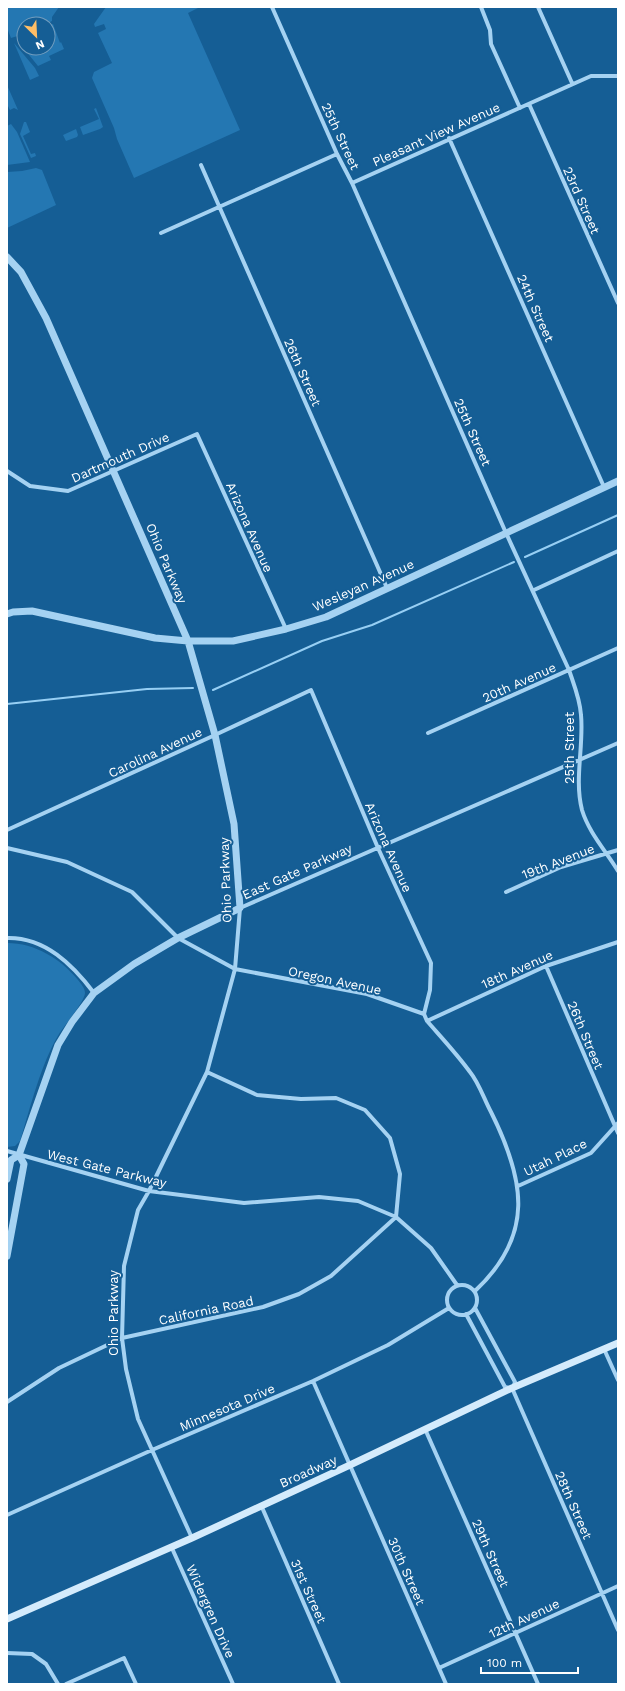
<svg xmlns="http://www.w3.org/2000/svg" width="625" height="1691" viewBox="0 0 625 1691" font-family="'Work Sans',sans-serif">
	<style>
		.green { fill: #2477b2 }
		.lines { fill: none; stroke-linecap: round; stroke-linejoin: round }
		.stream { stroke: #97cff4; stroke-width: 2 }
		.minor { stroke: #a5d2f2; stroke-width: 4 }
		.tertiary { stroke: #a5d2f2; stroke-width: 7 }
		.secondary { stroke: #d4ebfc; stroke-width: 7 }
		.labels { text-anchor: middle; stroke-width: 4; stroke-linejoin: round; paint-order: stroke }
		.street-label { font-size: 13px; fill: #fff; stroke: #155e95 }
	</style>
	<rect width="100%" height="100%" fill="#155e95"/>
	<path class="green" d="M7,7H59L52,17V21L46,24H24V34L11,38L7,28Z
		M106,7H200L188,13L240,130L134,178L117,139L114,128L92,78L94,72L112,63L98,33L106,29L104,24L95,27L94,24Z
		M53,24L60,43L61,42L64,49L49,56L51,60L38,66L17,40L24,37V48H48V26Z
		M14,43L35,68L39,76L30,80Z
		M7,85L18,110L14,108L10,110L7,104Z
		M96,108L103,127L100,129L83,135L80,127L99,119L94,109Z
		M24,122H26L30,132L23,136L31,154L35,153L36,156L31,158L20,134Z
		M11,124L17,132L30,162L7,165V126Z
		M76,129L78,135L77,137L66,141L63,135Z
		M36,168L42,170L56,205L7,228V172L22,171Z
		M7,943C35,943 61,959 78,980C81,984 85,988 85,993C85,1001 64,1026 59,1034C40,1066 31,1106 20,1141L15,1146L7,1147Z"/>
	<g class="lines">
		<path class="stream" d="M525,557L618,515
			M213,690L322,641L372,625L514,562
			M7,704L147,689L193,688"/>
		<path class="minor" d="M272,7L337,154L352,183L506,533L569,670C574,685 580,699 581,715C584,746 574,779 582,810C589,833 606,851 618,871
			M481,7L490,30L491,44L520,108
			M538,7L572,83
			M529,104L618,303
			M449,138L604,487
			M201,165L387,588
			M352,183L591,76H618
			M161,233L337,154
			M7,471L30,486L68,491L197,434L286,629
			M534,590L618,551
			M428,733L618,648
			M7,830L215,735L311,690L378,848L431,963L430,990L424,1014
			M7,848L67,862L132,892L178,938L235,969L367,994L424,1014L427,1021C441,1037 457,1054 470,1072C479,1083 484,1099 491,1112C525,1180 535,1235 475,1291
			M506,892L561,867L618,850
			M7,938C45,937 73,965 94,993
			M546,966L618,1133
			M427,1021L546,966L618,942
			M7,1151L149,1191L244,1203L319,1197L358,1201L396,1217L431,1248L457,1285
			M518,1186L591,1153L618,1123
			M447 1300a15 15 0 1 1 30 0a15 15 0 1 1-30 0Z
			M475,1308L515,1382L513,1388
			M466,1314L505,1387L510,1388
			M604,1349L618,1380
			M313,1381L446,1684
			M512,1388L618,1630
			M7,1402L59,1368L122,1338L263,1307L299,1294L331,1276L396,1217L400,1174L390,1138L365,1110L336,1098L301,1099L257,1095L207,1072
			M425,1429L538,1684
			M261,1505L339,1684
			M7,1515L152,1450L313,1381L388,1345L449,1308
			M192,1538L138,1419L126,1369L122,1338L124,1266L138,1210L149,1191L207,1072L235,969L240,908L618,743
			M171,1546L233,1684
			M7,1653L32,1654L46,1664L58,1684
			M439,1668L618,1586
			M66,1684L124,1658L136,1684"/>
		<path class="tertiary" d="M7,257L21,272L46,318L188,641L215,735L234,824L240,908L178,938L134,964L94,993L72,1022L58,1045L19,1155L11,1160L7,1179
			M7,614L13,612L32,611L155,638L188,641H233L286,629L326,617L618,481
			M7,1256L24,1164L19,1155"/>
		<path class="secondary" d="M7,1619L192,1538L350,1465L512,1388L618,1343"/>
	</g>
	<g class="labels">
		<g class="street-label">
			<text transform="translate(436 134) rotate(-24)" y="5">Pleasant View Avenue</text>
			<text transform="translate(341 136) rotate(65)" y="5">25th Street</text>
			<text transform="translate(582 200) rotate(66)" y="5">23rd Street</text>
			<text transform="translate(536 308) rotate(66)" y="5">24th Street</text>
			<text transform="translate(303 372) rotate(66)" y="5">26th Street</text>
			<text transform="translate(473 432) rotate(66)" y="5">25th Street</text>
			<text transform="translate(120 457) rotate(-24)" y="5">Dartmouth Drive</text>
			<text transform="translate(250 527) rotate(66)" y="5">Arizona Avenue</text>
			<text transform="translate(167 563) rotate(67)" y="5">Ohio Parkway</text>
			<text transform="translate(363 585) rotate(-24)" y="5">Wesleyan Avenue</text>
			<text transform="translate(519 682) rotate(-24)" y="5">20th Avenue</text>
			<text transform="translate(569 748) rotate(-90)" y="5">25th Street</text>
			<text transform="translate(155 752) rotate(-25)" y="5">Carolina Avenue</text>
			<text transform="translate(389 847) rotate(66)" y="5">Arizona Avenue</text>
			<text transform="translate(558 861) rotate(-21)" y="5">19th Avenue</text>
			<text transform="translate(297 871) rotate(-24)" y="5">East Gate Parkway</text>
			<text transform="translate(225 880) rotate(-92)" y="5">Ohio Parkway</text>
			<text transform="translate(517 969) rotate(-24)" y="5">18th Avenue</text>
			<text transform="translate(335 980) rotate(12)" y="5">Oregon Avenue</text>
			<text transform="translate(586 1035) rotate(67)" y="5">26th Street</text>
			<text transform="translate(555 1157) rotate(-26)" y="5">Utah Place</text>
			<text transform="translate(107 1168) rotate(14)" y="5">West Gate Parkway</text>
			<text transform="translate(206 1310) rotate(-12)" y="5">California Road</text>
			<text transform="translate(113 1313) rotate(-90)" y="5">Ohio Parkway</text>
			<text transform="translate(227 1407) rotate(-23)" y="5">Minnesota Drive</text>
			<text transform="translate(308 1471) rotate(-24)" y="5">Broadway</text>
			<text transform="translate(574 1505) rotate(66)" y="5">28th Street</text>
			<text transform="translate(491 1553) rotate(66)" y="5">29th Street</text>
			<text transform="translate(407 1571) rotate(66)" y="5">30th Street</text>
			<text transform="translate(309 1591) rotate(66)" y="5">31st Street</text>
			<text transform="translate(211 1611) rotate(66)" y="5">Widergren Drive</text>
			<text transform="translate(524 1618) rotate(-25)" y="5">12th Avenue</text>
		</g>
	</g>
	<rect width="625" height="1691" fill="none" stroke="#ffffff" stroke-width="16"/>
	<g transform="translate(36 36) rotate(156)"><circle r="19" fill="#155e95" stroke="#739ebf"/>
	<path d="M0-3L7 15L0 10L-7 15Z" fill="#ffbe66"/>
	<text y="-6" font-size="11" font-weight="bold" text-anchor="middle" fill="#ffffff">N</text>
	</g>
	<path d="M481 1667v6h97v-6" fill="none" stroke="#ffffff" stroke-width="2"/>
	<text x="487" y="1667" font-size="12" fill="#ffffff" stroke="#155e95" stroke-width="3" paint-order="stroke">100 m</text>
</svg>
